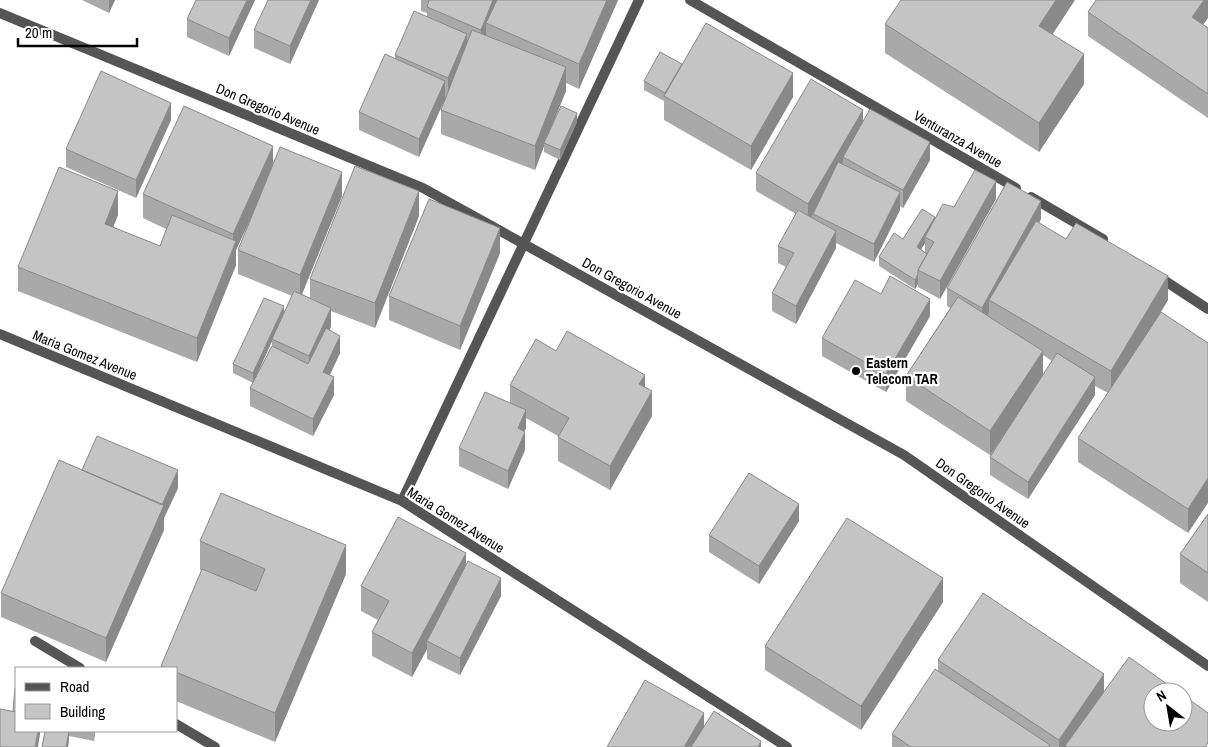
<svg xmlns="http://www.w3.org/2000/svg" width="1208" height="747" viewBox="0 0 1208 747" font-family="'Archivo Narrow',sans-serif">
	<style>
		.lines { fill: none; stroke-linecap: round; stroke-linejoin: round }
		.minor { stroke: #555; stroke-width: 10 }
		.wall { fill: #a9a9a9; fill-rule: evenodd }
		.shaded-wall { fill: #898989 }
		.building { fill: #c4c4c4; stroke: #898989 }
		.poi-dot { fill: #000; stroke: #fff; stroke-width: 2 }
		.labels { text-anchor: middle; stroke-width: 4.5; stroke-linejoin: round; paint-order: stroke }
		.street-label { font-size: 14px; fill: #000; stroke: #fff }
		.poi-label { font-size: 14px; font-weight: bold; fill: #000; stroke: #fff; text-anchor: start }
	</style>
	<rect width="100%" height="100%" fill="#fff"/>
	<g class="lines">
		<path class="minor" d="M690,0L1016,188
			M0,13L423,188L904,455L1208,666
			M1031,197L1103,239
			M1156,275L1208,309
			M0,334L402,501L787,747
			M402,501L639,0
			M35,641L80,668
			M176,724L215,747"/>
	</g>
	<path class="wall" d="M82,0H115L109,13Z
		M255,0L229,56L187,37V19Z
		M319,0L290,64L254,48V30Z
		M421,0H618L579,89L566,83V91L553,122H577L560,160L544,152V146L535,170L441,134V110L443,103L419,157L359,130V112L395,58V55L427,16V13L421,11Z
		M1088,12L1204,25L1208,28V118L1088,36Z
		M885,24L1052,34L1084,84L1039,152L885,53Z
		M682,64L793,97L751,170L664,120V101L644,90V81Z
		M171,120L136,198L66,167V149Z
		M863,121L930,160L903,208L900,206V210L874,262L836,243V248L796,324L772,311V293L786,267L778,263V246L796,214L756,191V173Z
		M273,166L342,196L302,294L310,298V279L419,216L375,328L331,311V326L330,330L340,353L330,375L334,395L313,436L250,406V388L272,347V341L253,383L233,373V364L284,313L292,296L238,274V250L253,214L236,250V265L197,362L18,291V267L118,215L113,227L160,246L166,229L143,218V194Z
		M996,199L940,299L918,287V284L915,289L879,266V257L903,239L954,207ZM925,243V252L921,249Z
		M1041,219L1039,223L1168,300L1156,319L1208,343L1188,533L1078,462V438L1108,393L1095,386V395L1028,499L990,475V455L906,401V376L950,308L947,306V288ZM1043,355L1052,361L1043,375Z
		M500,253L460,350L389,320V296Z
		M881,294L930,316L886,392L822,356V338Z
		M556,351L645,387L652,416L610,490L558,461V436L526,418V428L524,432L525,450L508,489L459,466V448L510,403V385Z
		M82,470L178,488L164,518V530L106,662L1,617V593Z
		M1208,514V602L1180,583V554Z
		M799,521L759,584L709,552V535Z
		M200,541L346,574L275,742L176,701V668H161V666L202,571L200,570Z
		M466,567L501,596L460,675L427,659V649L412,677L372,656V632L378,620L361,611V586Z
		M943,602L861,730L765,670V646Z
		M938,660L1104,692L1208,747H892V734L938,671Z
		M45,731H95L94,741L69,736L68,747H42Z"/>
	<path class="shaded-wall" d="M109,0H115L109,13Z
		M247,0H255L229,56V38Z
		M311,0H319L290,64V46Z
		M493,0H503L486,23V41L481,54V30Z
		M607,0H618L579,89V64Z
		M1056,0H1075L1039,55V26Z
		M1204,0H1208V18L1192,41V17Z
		M467,34V52L448,96V78Z
		M1084,54V84L1039,152V123Z
		M566,67V91L545,143H544V146L535,170V146Z
		M793,73V97L751,170V146Z
		M445,81V99L419,157V139Z
		M171,103V120L136,198V180Z
		M863,110V127L843,157V162L808,222V204Z
		M577,113V122L560,160V150Z
		M930,142V160L903,208V190Z
		M273,146V170L236,250V265L197,362V338L233,250V234Z
		M342,172V196L300,299V275Z
		M996,181V199L940,299V281Z
		M118,191V215L105,248V224Z
		M419,191V216L375,328V303Z
		M900,192V210L874,262V244Z
		M1041,201V219L994,303L989,300V312L982,326V308Z
		M935,217V226L925,237V243L917,256V247Z
		M500,228V253L460,350V326Z
		M836,231V248L796,324V306Z
		M918,274V284L915,289V280Z
		M1168,276V300L1111,396V371Z
		M930,299V316L886,392V374Z
		M284,306V316L272,339V341L253,383V373Z
		M331,308V326L309,374V356Z
		M340,336V353L323,389V372Z
		M1043,351V376L990,455V431Z
		M645,375V399L639,384Z
		M334,377V395L313,436V419Z
		M1095,377V395L1028,499V482Z
		M652,391V416L610,490V466Z
		M526,410V428L518,446V428Z
		M525,432V450L508,489V471Z
		M178,470V488L164,518V530L106,662V638L162,505Z
		M1208,478V503L1188,533V509Z
		M799,504V521L759,584V566Z
		M346,545V574L275,742V713Z
		M466,553V578L427,641V649L412,677V653Z
		M501,578V596L460,675V658Z
		M943,578V602L861,730V706Z
		M1104,674V698L1065,746V747H1059V740Z
		M704,713V731L695,747H684Z
		M38,731H40V734L38,747H35Z
		M69,731V740L68,747H66Z
		M94,731H95L94,741Z
		M761,741V747H758Z"/>
	<path class="building" d="M196,0H247L229,38L187,19Z
		M268,0H311L290,46L254,30Z
		M429,0H493L481,30L427,7Z
		M497,0H607L579,64L486,23Z
		M901,0H1056L1039,26L1084,54L1039,123L885,24Z
		M1096,0H1204L1192,17L1208,28V94L1088,12Z
		M414,11L467,34L448,78L395,55Z
		M706,23L793,73L751,146L664,96Z
		M472,30L566,67L535,146L441,110Z
		M660,52L682,64L665,93L644,81Z
		M385,54L445,81L419,139L359,112Z
		M101,71L171,103L136,180L66,149Z
		M811,79L863,110L808,204L756,173Z
		M184,106L273,146L233,234L143,194Z
		M561,106L577,113L560,150L544,143Z
		M870,109L930,142L903,190L843,157Z
		M280,147L342,172L300,275L238,250Z
		M838,162L900,192L874,244L813,214Z
		M355,166L419,191L375,303L310,279Z
		M59,167L118,191L105,224L160,246L172,215L236,241L197,338L18,267Z
		M975,170L996,181L940,281L918,270L934,242L925,237L943,204L954,207Z
		M1007,182L1041,201L982,308L947,288Z
		M429,199L500,228L460,326L389,296Z
		M922,209L935,217L917,247L927,254L918,270V274L915,280L879,257L894,233L903,239Z
		M798,210L836,231L796,306L772,293L794,253L778,246Z
		M1036,221L1066,239L1076,223L1168,276L1111,371L989,300Z
		M890,276L930,299L886,374L822,338L855,280L881,294Z
		M294,291L331,308L309,356L272,339Z
		M958,297L1043,351L990,431L906,376Z
		M264,298L284,306L253,373L233,364Z
		M1161,312L1208,343V478L1188,509L1078,438Z
		M326,328L340,336L323,372L334,377L313,419L250,388L272,346L308,364Z
		M567,331L645,375L639,384L652,391L610,466L558,437L569,418L510,385L536,339L556,351Z
		M1057,353L1095,377L1028,482L990,457Z
		M485,392L526,410L518,428L525,432L508,471L459,448Z
		M97,436L178,470L162,505L82,470Z
		M59,460L164,505L106,638L1,593Z
		M749,473L799,504L759,566L709,535Z
		M221,493L346,545L275,713L176,672V668H167L161,666L202,569L256,591L265,569L200,541Z
		M1208,514V573L1180,554Z
		M398,517L466,553L412,653L372,632L389,601L361,586Z
		M847,518L943,578L861,706L765,646Z
		M468,561L501,578L460,658L427,641Z
		M983,593L1104,674L1059,740L938,660Z
		M1129,657L1178,692H1153V722H1183V695L1208,713V743L1205,747H1067L1065,746Z
		M935,669L1050,745L1049,747H911L892,734Z
		M645,680L704,713L684,747H607Z
		M15,688H16V712L13,711Z
		M0,709L16,712V731H38L35,747H0Z
		M714,711L761,741L758,747H691Z
		M45,731H69L66,747H42Z"/>
	<circle class="poi-dot" cx="856" cy="371" r="5"/>
	<g class="labels">
		<g class="street-label">
			<text transform="translate(268 109) rotate(23)" y="5">Don Gregorio Avenue</text>
			<text transform="translate(958 139) rotate(30)" y="5">Venturanza Avenue</text>
			<text transform="translate(632 288) rotate(29)" y="5">Don Gregorio Avenue</text>
			<text transform="translate(85 355) rotate(22)" y="5">Maria Gomez Avenue</text>
			<text transform="translate(983 493) rotate(35)" y="5">Don Gregorio Avenue</text>
			<text transform="translate(456 520) rotate(32)" y="5">Maria Gomez Avenue</text>
		</g>
		<g class="poi-label">
			<text x="866" y="368">Eastern<tspan x="866" dy="16">Telecom TAR</tspan></text>
		</g>
	</g>
	<rect x="15" y="667" width="162" height="65" fill="#ffffff" stroke="#999999"/>
	<rect x="25" y="683" width="25" height="8" fill="#555555" stroke="#999999"/>
	<text x="60" y="692" font-size="15" fill="#000000">Road</text>
	<rect x="25" y="704" width="25" height="15" fill="#c4c4c4" stroke="#999999"/>
	<text x="60" y="717" font-size="15" fill="#000000">Building</text>
	<g transform="translate(1168 707) rotate(329)"><circle r="24" fill="#ffffff" stroke="#999999"/>
	<path d="M0-4L9 19L0 12L-9 19Z" fill="#000000"/>
	<text y="-8" font-size="14" font-weight="bold" text-anchor="middle" fill="#000000">N</text>
	</g>
	<path d="M18 38v8h119v-8" fill="none" stroke="#000000" stroke-width="2.5"/>
	<text x="25" y="38" font-size="15" fill="#000000" stroke="#ffffff" stroke-width="4" paint-order="stroke">20 m</text>
</svg>
